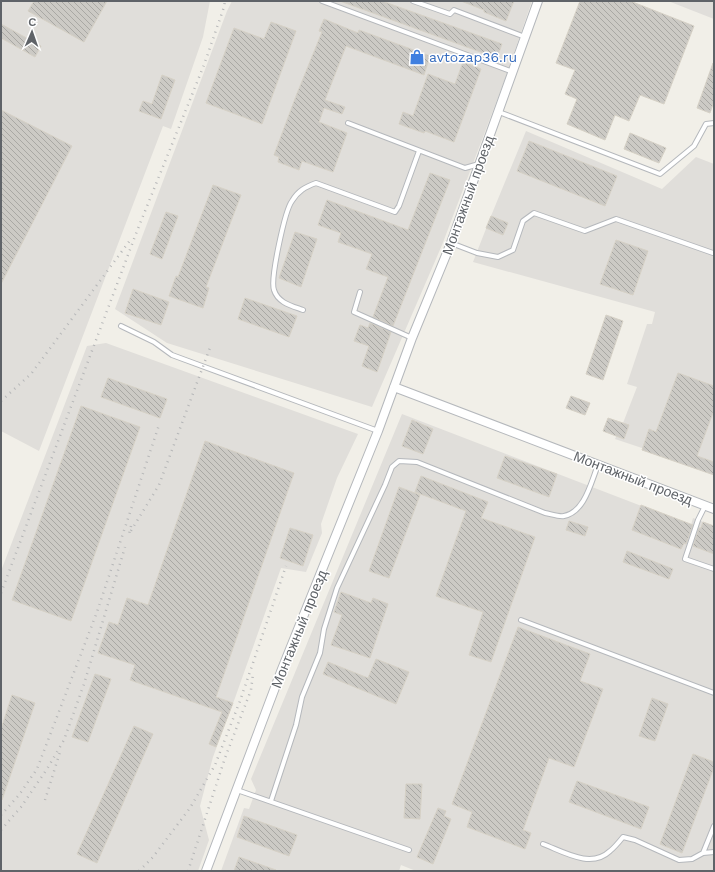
<svg xmlns="http://www.w3.org/2000/svg" width="715" height="872" viewBox="0 0 715 872" font-family="'Work Sans',sans-serif">
	<style>
		.industrial { fill: #e0deda }
		.building { fill: url(#building-back-hatch); stroke: #d6d1c6 }
		.lines { fill: none; stroke-linecap: round; stroke-linejoin: round }
		.lane-casing { stroke: #b5b8bc; stroke-width: 6 }
		.street-casing { stroke: #b5b8bc; stroke-width: 10 }
		.lane { stroke: #fff; stroke-width: 4 }
		.street { stroke: #fff; stroke-width: 8 }
		.rail { stroke: #b6b7b8; stroke-width: 2.5; stroke-dasharray: 1 5; stroke-linecap: butt }
		.labels { text-anchor: middle; stroke-width: 3; stroke-linejoin: round; paint-order: stroke }
		.shop-label { font-size: 14px; fill: #366cbe; stroke: #fff; text-anchor: start }
		.street-label { font-size: 14px; fill: #5f6368; stroke: #fff }
	</style>
	<defs>
		<pattern id="building-back-hatch" width="6" height="6" patternUnits="userSpaceOnUse"><rect width="6" height="6" fill="#cccac5"/><path d="M-1 5l2 2M0 0l6 6M5-1l2 2" fill="none" stroke="#a9a8a4"/></pattern>
	</defs>
	<rect width="100%" height="100%" fill="#f1efe8"/>
	<path class="industrial" d="M1,1H210L203,37L171,129L163,126L39,451L1,431V38L29,54L1,34Z
		M232,1H532L505,79L442,245L372,407L167,343L115,309L227,11Z
		M668,1H714V19Z
		M526,131L662,189L696,157L714,164V472L615,439L623,423L637,387L627,384L647,324H652L655,312L473,262L491,216Z
		M106,343L358,434L337,478L321,524L322,533L306,572L281,568L235,698L213,757L200,806L209,840L198,871H1V571L87,346Z
		M402,414L691,525L693,518L714,526V871H416L401,865L399,871H221L244,808L249,809L256,790L251,779Z"/>
	<path class="building" d="M34,1H107L84,42L28,11Z
		M340,1H382L502,44L497,58Z
		M461,1H514L506,21L484,12V10Z
		M580,1H630L694,26L664,104L640,95L629,121L615,115L605,140L567,124L577,99L565,94L575,70L556,63Z
		M324,19L358,33L359,30L430,56L424,75L346,46L325,100L345,107L342,114L324,108L319,122L347,133L333,172L302,161L299,170L278,162L279,157L274,155L296,96L322,32L319,31Z
		M271,22L296,31L262,124L206,103L234,28L264,39Z
		M1,24L41,46L35,57L1,38Z
		M463,62L481,69L454,142L425,131L424,133L399,124L403,112L413,116L428,74L455,84Z
		M713,63L714,101L710,113L697,108Z
		M162,75L175,80L161,119L139,111L143,101L152,104Z
		M1,110L72,146L1,284Z
		M630,133L666,148L659,163L624,149Z
		M529,141L617,176L605,206L517,171Z
		M430,173L450,180L393,326L373,317L388,277L366,269L372,254L338,242L341,233L318,225L327,200L408,230Z
		M213,185L241,195L206,287L209,288L203,308L169,296L176,276L178,277Z
		M166,212L178,216L162,259L150,254Z
		M491,216L508,223L503,235L486,228Z
		M295,232L317,239L301,287L279,278Z
		M616,240L648,251L633,295L600,284Z
		M133,289L169,302L161,325L125,313Z
		M245,298L297,316L289,337L238,319Z
		M606,315L623,321L603,380L586,374Z
		M370,323L391,332L377,372L362,366L369,346L354,341L360,325L368,328Z
		M678,373L714,386V410L697,456L714,462V475L642,450L649,429L656,432Z
		M108,378L167,399L160,418L101,397Z
		M571,396L590,403L585,415L566,408Z
		M81,406L140,427L71,621L12,600Z
		M608,418L629,425L624,439L603,431Z
		M412,420L433,429L423,454L402,446Z
		M205,441L294,473L216,697L233,703L216,747L209,744L222,712L130,680L135,665L98,653L109,622L118,625L127,598L148,605Z
		M505,456L557,474L549,497L497,478Z
		M421,476L488,502L481,518L535,537L491,662L469,655L483,612L436,596L466,511L415,492Z
		M399,487L420,495L389,578L369,571Z
		M641,505L693,525L686,544L684,543L681,549L632,530Z
		M569,521L588,527L585,536L566,530Z
		M703,522L714,526V554L693,546L699,528H701Z
		M290,528L313,535L303,566L280,558Z
		M627,551L673,569L669,579L623,562Z
		M341,592L371,603L373,598L388,604L370,658L331,645L342,615L334,612Z
		M518,627L590,654L580,681L603,689L574,767L549,758L523,830L531,833L525,849L467,827L472,812L452,804Z
		M376,659L409,672L396,704L323,674L328,662L368,678Z
		M95,674L111,679L88,742L72,737Z
		M12,695L35,703L2,800H1V729Z
		M652,698L668,704L655,741L639,736Z
		M134,726L153,734L97,863L77,854Z
		M693,754L714,762V767L682,853L660,844Z
		M577,781L649,807L641,829L569,802Z
		M406,784H422L420,819L404,818Z
		M438,808L446,811L444,816L451,819L433,864L417,857Z
		M244,816L297,835L289,856L237,837Z
		M239,857L276,870V871H234Z"/>
	<g class="lines">
		<g class="lane-casing">
			<path id="lane" d="M322,1L513,72
				M413,1L450,14L454,10L525,37
				M499,112L660,174L694,146L706,124L714,123
				M348,123L465,168L479,164
				M451,243L477,253L498,257L513,250L523,221L534,213L585,231L616,219L713,253
				M360,292L354,312L412,338
				M303,310C292,306 278,303 274,290C270,279 285,210 292,201C298,191 305,187 316,183L395,212L399,206L419,151
				M121,326L154,342L172,355L378,431
				M705,506L698,520L685,559L714,569
				M521,620L714,693
				M237,790L409,850
				M271,801L296,725L302,697L320,653L324,629L337,588L385,485L392,467L399,461L417,462L545,513C551,514 559,517 564,516C585,512 591,482 598,465
				M543,844C564,852 591,869 610,851C615,847 619,842 623,837L635,840L679,860L692,859L703,853L714,826
				M703,853L714,852"/>
		</g>
		<g class="street-casing">
			<path id="street" d="M394,387L714,509
				M206,871L282,669L378,431L412,338L451,243L538,1"/>
		</g>
		<use href="#lane" class="lane"/>
		<use href="#street" class="street"/>
		<path class="rail" d="M1,401L31,374L131,239
			M131,526L129,534L159,485L211,345
			M1,593L137,231L204,65L224,7L225,1
			M45,800L60,752
			M1,815L19,795L37,769L97,612L159,425
			M1,830L21,807L47,769L64,740L84,684L125,547
			M139,871L153,857L190,808L215,765L240,701L286,566
			M188,871L225,758L251,690L253,674"/>
	</g>
	<defs>
		<g id="shop-bare" transform="scale(1.2)"><path d="M-5-2.5h2.3a2.7 3.5 0 0 1 5.4 0H5L5.5 6h-11ZM-1.5-2.5h3a1.5 2.3 0 0 0-3 0Z" fill="#3f7fe0" stroke="#fff" stroke-width="2.5" paint-order="stroke"/></g>
	</defs>
	<g fill-rule="evenodd">
		<use href="#shop-bare" x="417" y="57"/>
	</g>
	<g class="labels">
		<g class="shop-label">
			<text x="429" y="62">avtozap36.ru</text>
		</g>
		<g class="street-label">
			<text transform="translate(468 195) rotate(-70)" y="5">Монтажный проезд</text>
			<text transform="translate(633 478) rotate(21)" y="5">Монтажный проезд</text>
			<text transform="translate(299 629) rotate(-68)" y="5">Монтажный проезд</text>
		</g>
	</g>
	<rect width="715" height="872" fill="none" stroke="#5f6368" stroke-width="4"/>
	<g transform="translate(32 32) rotate(2)" stroke="#ffffff" stroke-width="3" paint-order="stroke">
	<path d="M0-3L7 15L0 10L-7 15Z" fill="#5f6368"/>
	<text y="-6" font-size="11" font-weight="bold" text-anchor="middle" fill="#5f6368">С</text>
	</g>
</svg>
